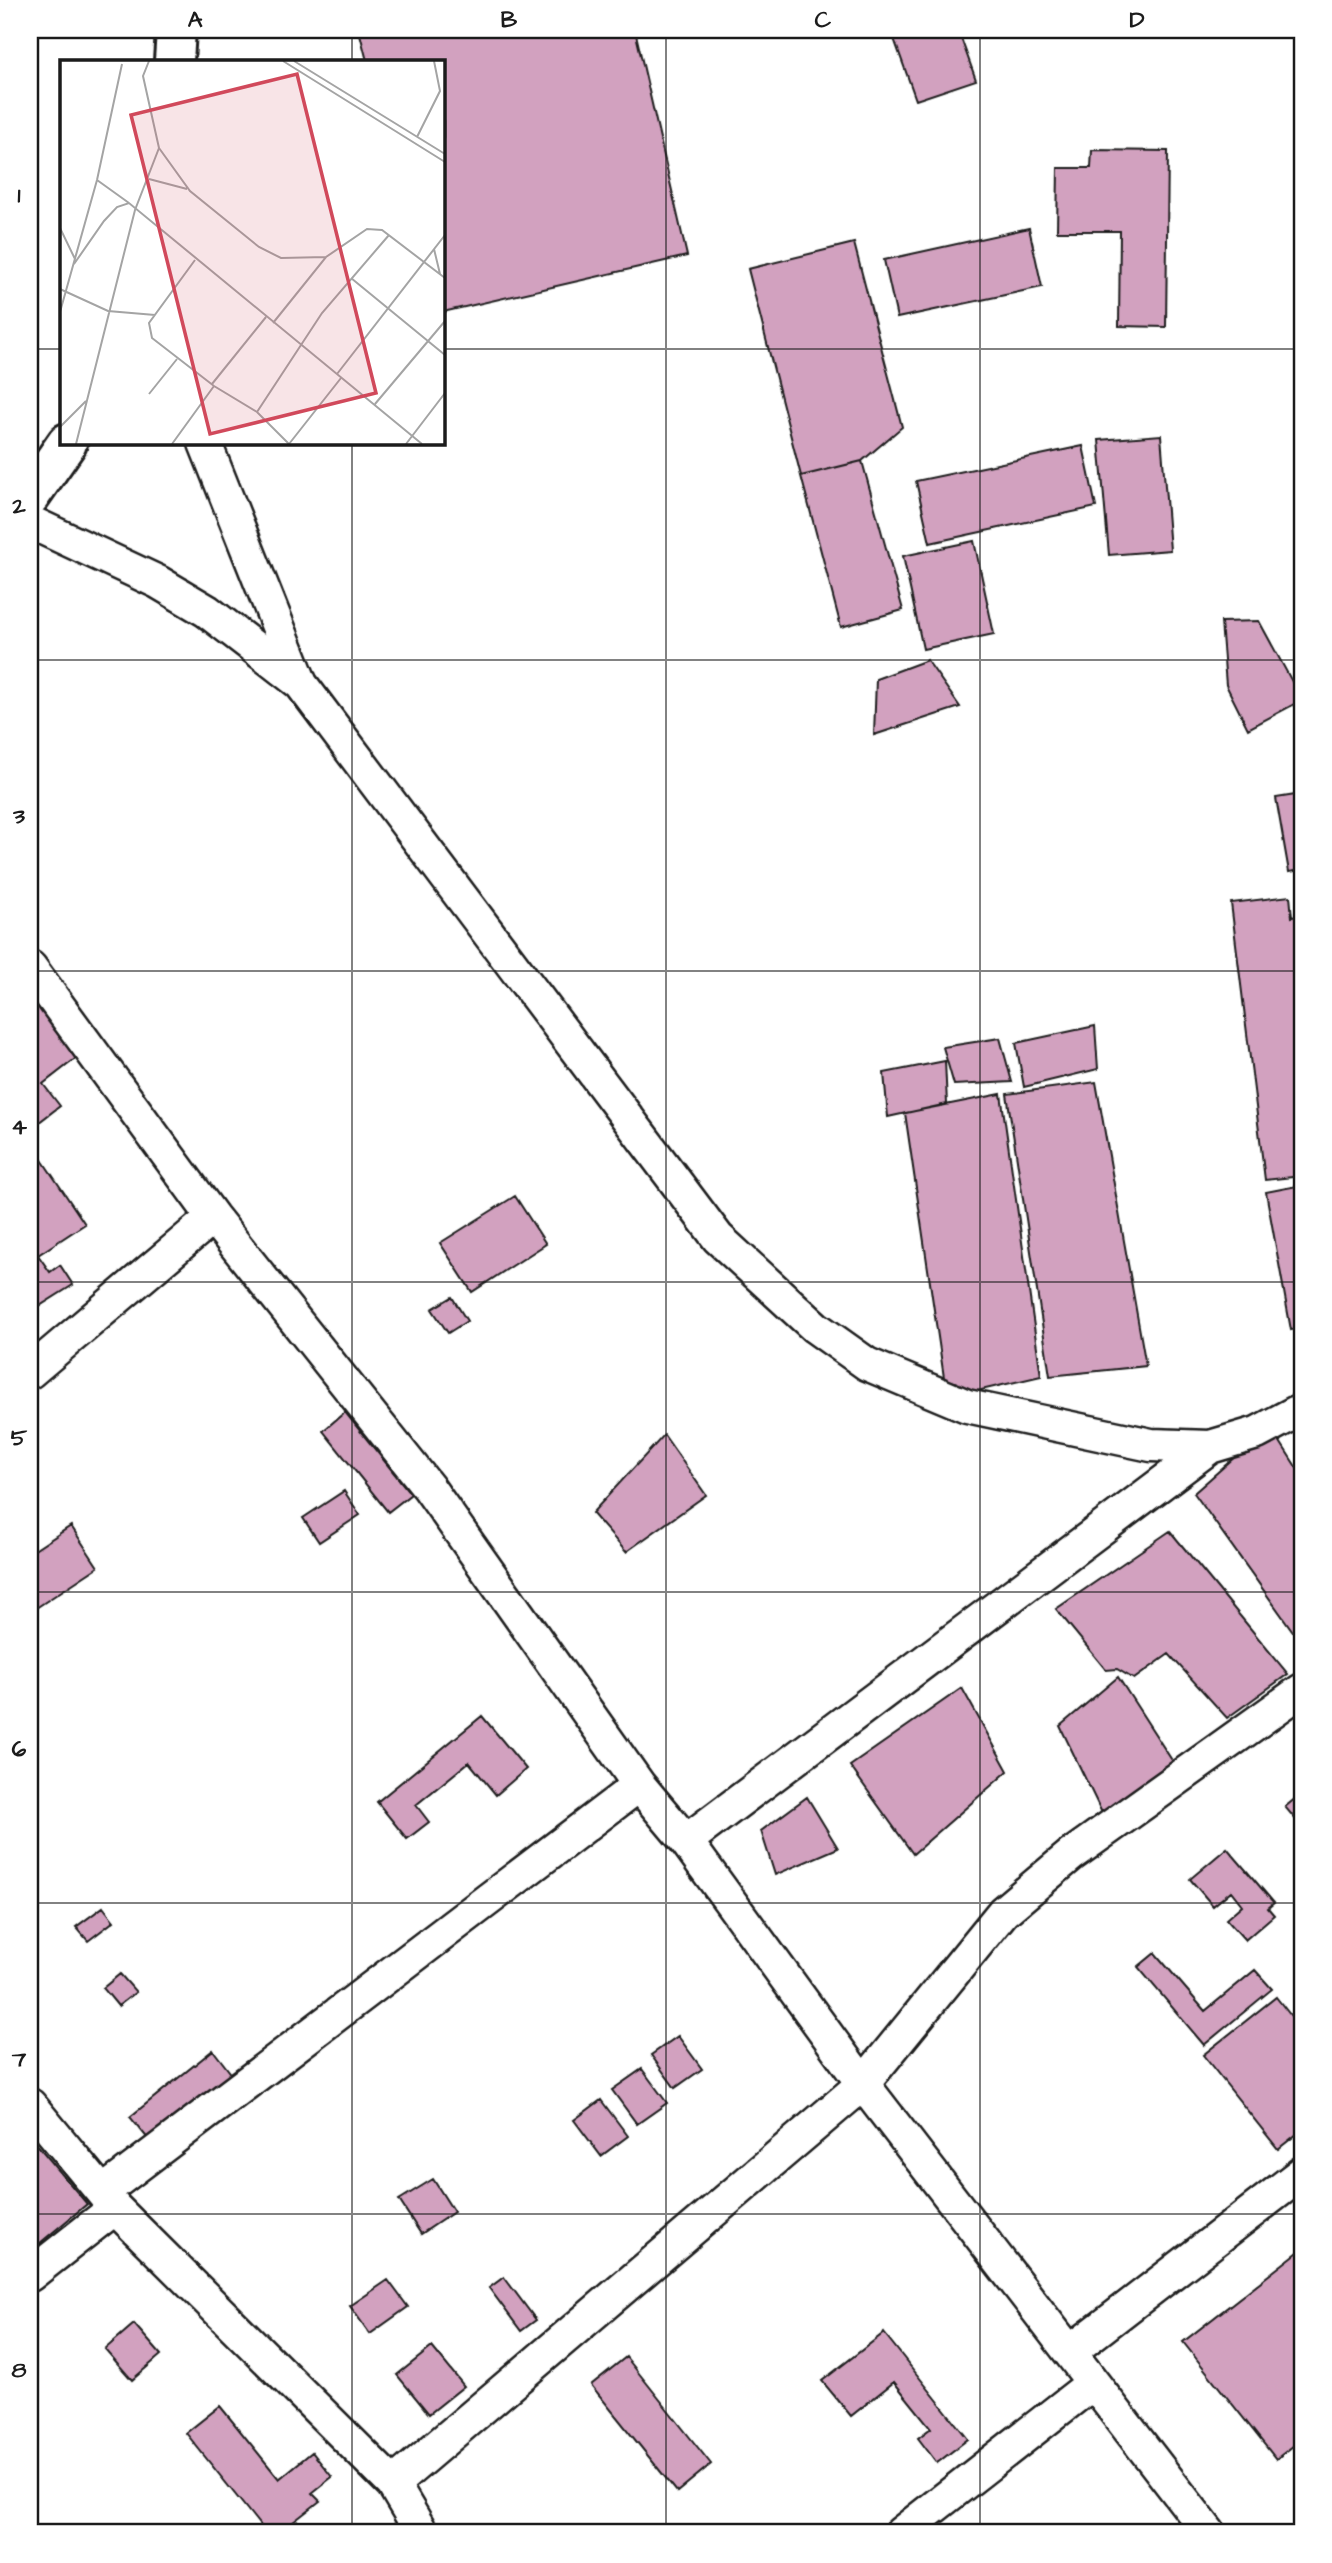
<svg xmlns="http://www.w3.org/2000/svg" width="1332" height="2563" viewBox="0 0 1332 2563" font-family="'Architects Daughter',sans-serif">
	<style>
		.building { fill: #d2a1bf; stroke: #1c1c1c; stroke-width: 2 }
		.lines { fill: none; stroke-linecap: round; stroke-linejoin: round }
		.street-casing { stroke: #1c1c1c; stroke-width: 37 }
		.secondary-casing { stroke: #1c1c1c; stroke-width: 44 }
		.street { stroke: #fff; stroke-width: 32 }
		.secondary { stroke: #fff; stroke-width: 38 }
		.grid { fill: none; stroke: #1c1c1c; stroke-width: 2; stroke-opacity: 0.55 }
		.inset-road { fill: none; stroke: #a4a4a4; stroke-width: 2 }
		.view { fill: #d1495b; fill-opacity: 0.15; stroke: #d1495b; stroke-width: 3.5 }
		.inset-edge { fill: none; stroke: #1c1c1c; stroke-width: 3.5 }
		.neatline { fill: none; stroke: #1c1c1c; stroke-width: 2.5 }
		.grid-label { font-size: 23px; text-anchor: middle; font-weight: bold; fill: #1c1c1c }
	</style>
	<rect width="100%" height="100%" fill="#fff"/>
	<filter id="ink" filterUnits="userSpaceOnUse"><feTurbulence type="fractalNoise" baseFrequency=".0143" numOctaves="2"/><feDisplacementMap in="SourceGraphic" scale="14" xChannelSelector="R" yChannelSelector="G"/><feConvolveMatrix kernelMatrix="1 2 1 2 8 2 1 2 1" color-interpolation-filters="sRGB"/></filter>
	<g filter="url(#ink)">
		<path class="building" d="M359,30H635L687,256L443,312V61H367Z
			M891,30H958L976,80L916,100Z
			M1092,150L1168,151L1166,327L1119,326L1120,231H1057L1058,168H1091Z
			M1029,228L1042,287L897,318L884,260Z
			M854,243L902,427L862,461L801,476L748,269Z
			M1161,435L1170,550L1109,555L1099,440Z
			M1083,446L1096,507L930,543L916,481Z
			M862,461L903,610L841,627L801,476Z
			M974,541L994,634L923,649L903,556Z
			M1259,621L1302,700L1248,729L1226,685L1221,622Z
			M927,660L960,707L874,735L876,679Z
			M1302,794V870L1289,872L1276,798Z
			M1290,896L1292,917L1302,915V1176L1265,1180L1231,903Z
			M30,982L84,1052L43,1084L60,1106L34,1126L30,1121Z
			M1095,1026L1098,1069L1024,1087L1016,1043Z
			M1000,1038L1012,1082L954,1085L943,1047Z
			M945,1061L947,1104L888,1117L884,1073Z
			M1096,1082L1146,1366L1050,1376L1007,1094Z
			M1001,1094L1041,1376L947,1398L905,1113Z
			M30,1142L85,1224L38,1255L50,1272L60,1265L73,1285L38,1307L30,1294Z
			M1302,1185V1328L1291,1330L1266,1192Z
			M515,1196L546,1244L472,1292L440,1243Z
			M452,1297L467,1321L448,1333L432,1309Z
			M345,1412L411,1494L388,1512L323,1431Z
			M1270,1426L1302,1476V1644L1194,1493Z
			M664,1435L706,1495L626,1552L592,1513Z
			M344,1491L360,1515L319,1542L303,1518Z
			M71,1526L98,1567L30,1612V1553Z
			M1170,1531L1288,1674L1227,1718L1169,1654L1134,1679L1117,1669L1106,1670L1056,1609Z
			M1118,1677L1175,1765L1103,1815L1060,1726Z
			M962,1688L1008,1771L913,1854L850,1766Z
			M482,1716L526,1769L496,1795L469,1762L416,1805L429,1822L407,1839L377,1802Z
			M1302,1793V1827L1285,1807Z
			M807,1797L838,1848L775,1875L761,1831Z
			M1227,1848L1274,1903L1268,1908L1274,1915L1245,1940L1226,1919L1242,1905L1231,1891L1213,1906L1190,1879Z
			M103,1907L114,1921L88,1941L76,1927Z
			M1155,1953L1205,2011L1255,1970L1272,1989L1204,2045L1138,1967Z
			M120,1974L136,1992L118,2006L103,1988Z
			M1276,1997L1302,2030V2130L1278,2149L1203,2055Z
			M678,2036L702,2069L675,2088L651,2055Z
			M213,2050L236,2080L154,2146L130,2117Z
			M642,2069L667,2103L637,2124L612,2090Z
			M601,2100L628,2136L601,2156L574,2120Z
			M34,2141L87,2204L34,2248L30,2242V2144Z
			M433,2179L454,2212L421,2234L399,2200Z
			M1302,2249V2439L1276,2459L1183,2342Z
			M504,2277L536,2320L521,2331L489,2288Z
			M388,2280L408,2307L370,2334L350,2306Z
			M134,2324L161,2355L132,2380L105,2349Z
			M884,2333L968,2439L937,2463L918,2438L931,2428L894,2382L851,2416L822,2381Z
			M432,2347L464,2386L429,2414L397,2375Z
			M626,2357L711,2464L677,2492L591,2385Z
			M220,2406L279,2479L312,2452L332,2477L312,2493L320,2501L279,2533H266L186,2433Z"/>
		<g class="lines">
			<g class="street-casing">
				<path id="street" d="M205,443L301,684L718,1238L815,1327L867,1364L967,1406L1151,1445L1210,1447L1257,1433L1302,1409
					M30,522L158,582L207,611L300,683
					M30,967L213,1217L429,1488L639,1785L686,1841L863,2084L1209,2533
					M30,1372L213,1217
					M686,1841L1210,1447
					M30,2105L115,2208L393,2484L422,2533
					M103,2192L639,1785
					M30,2275L115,2208
					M1071,2351L1302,2173
					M393,2484L863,2084L1003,1912L1071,1855L1302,1690
					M901,2533L1093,2383"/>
			</g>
			<g class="secondary-casing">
				<path id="secondary" d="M174,61L176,30
					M30,496L67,443"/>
			</g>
			<use href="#street" class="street"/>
			<use href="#secondary" class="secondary"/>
		</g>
	</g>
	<path class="grid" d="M352,30V61M666,30V2533M980,30V2533M30,349H61M443,349H1302M352,443V2533M30,660H1302M30,971H1302M30,1282H1302M30,1592H1302M30,1903H1302M30,2214H1302"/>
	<g transform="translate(60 60)">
		<rect width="385" height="385" fill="#fff"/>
		<path class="inset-road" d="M223,1L385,102M234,1L385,94M357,77L380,31L374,1M99,88L130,131L199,187L221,198L266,197M89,119L127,129M37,120L69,143M0,168L15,199M374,189L380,214M135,200L89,263L92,278L154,326L197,352L229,384M14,204L44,161L57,147L69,143L362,384M291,218L385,295M0,229L48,251L95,255M0,252L37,120L62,4M213,263L266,197L307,169L322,170L385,218M277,314L385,175M152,324L206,257M89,334L117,299M315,344L385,261M197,352L262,253L329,175M0,367L26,341M16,384L75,150L99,88L83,16L89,1M112,384L154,326M229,384L281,318M346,384L385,333"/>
		<path class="view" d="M237,14L316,333L150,374L71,55Z"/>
		<rect width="385" height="385" class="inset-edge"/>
	</g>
	<rect width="1332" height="2563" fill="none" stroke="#fff" stroke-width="77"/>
	<rect x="38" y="38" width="1256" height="2486" class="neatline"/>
	<g class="grid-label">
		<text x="195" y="27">A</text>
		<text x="509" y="27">B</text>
		<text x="823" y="27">C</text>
		<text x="1137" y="27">D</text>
		<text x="19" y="202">1</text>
		<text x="19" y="513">2</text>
		<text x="19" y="823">3</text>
		<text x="19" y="1134">4</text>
		<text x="19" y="1445">5</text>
		<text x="19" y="1756">6</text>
		<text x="19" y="2066">7</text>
		<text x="19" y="2377">8</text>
	</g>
</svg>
